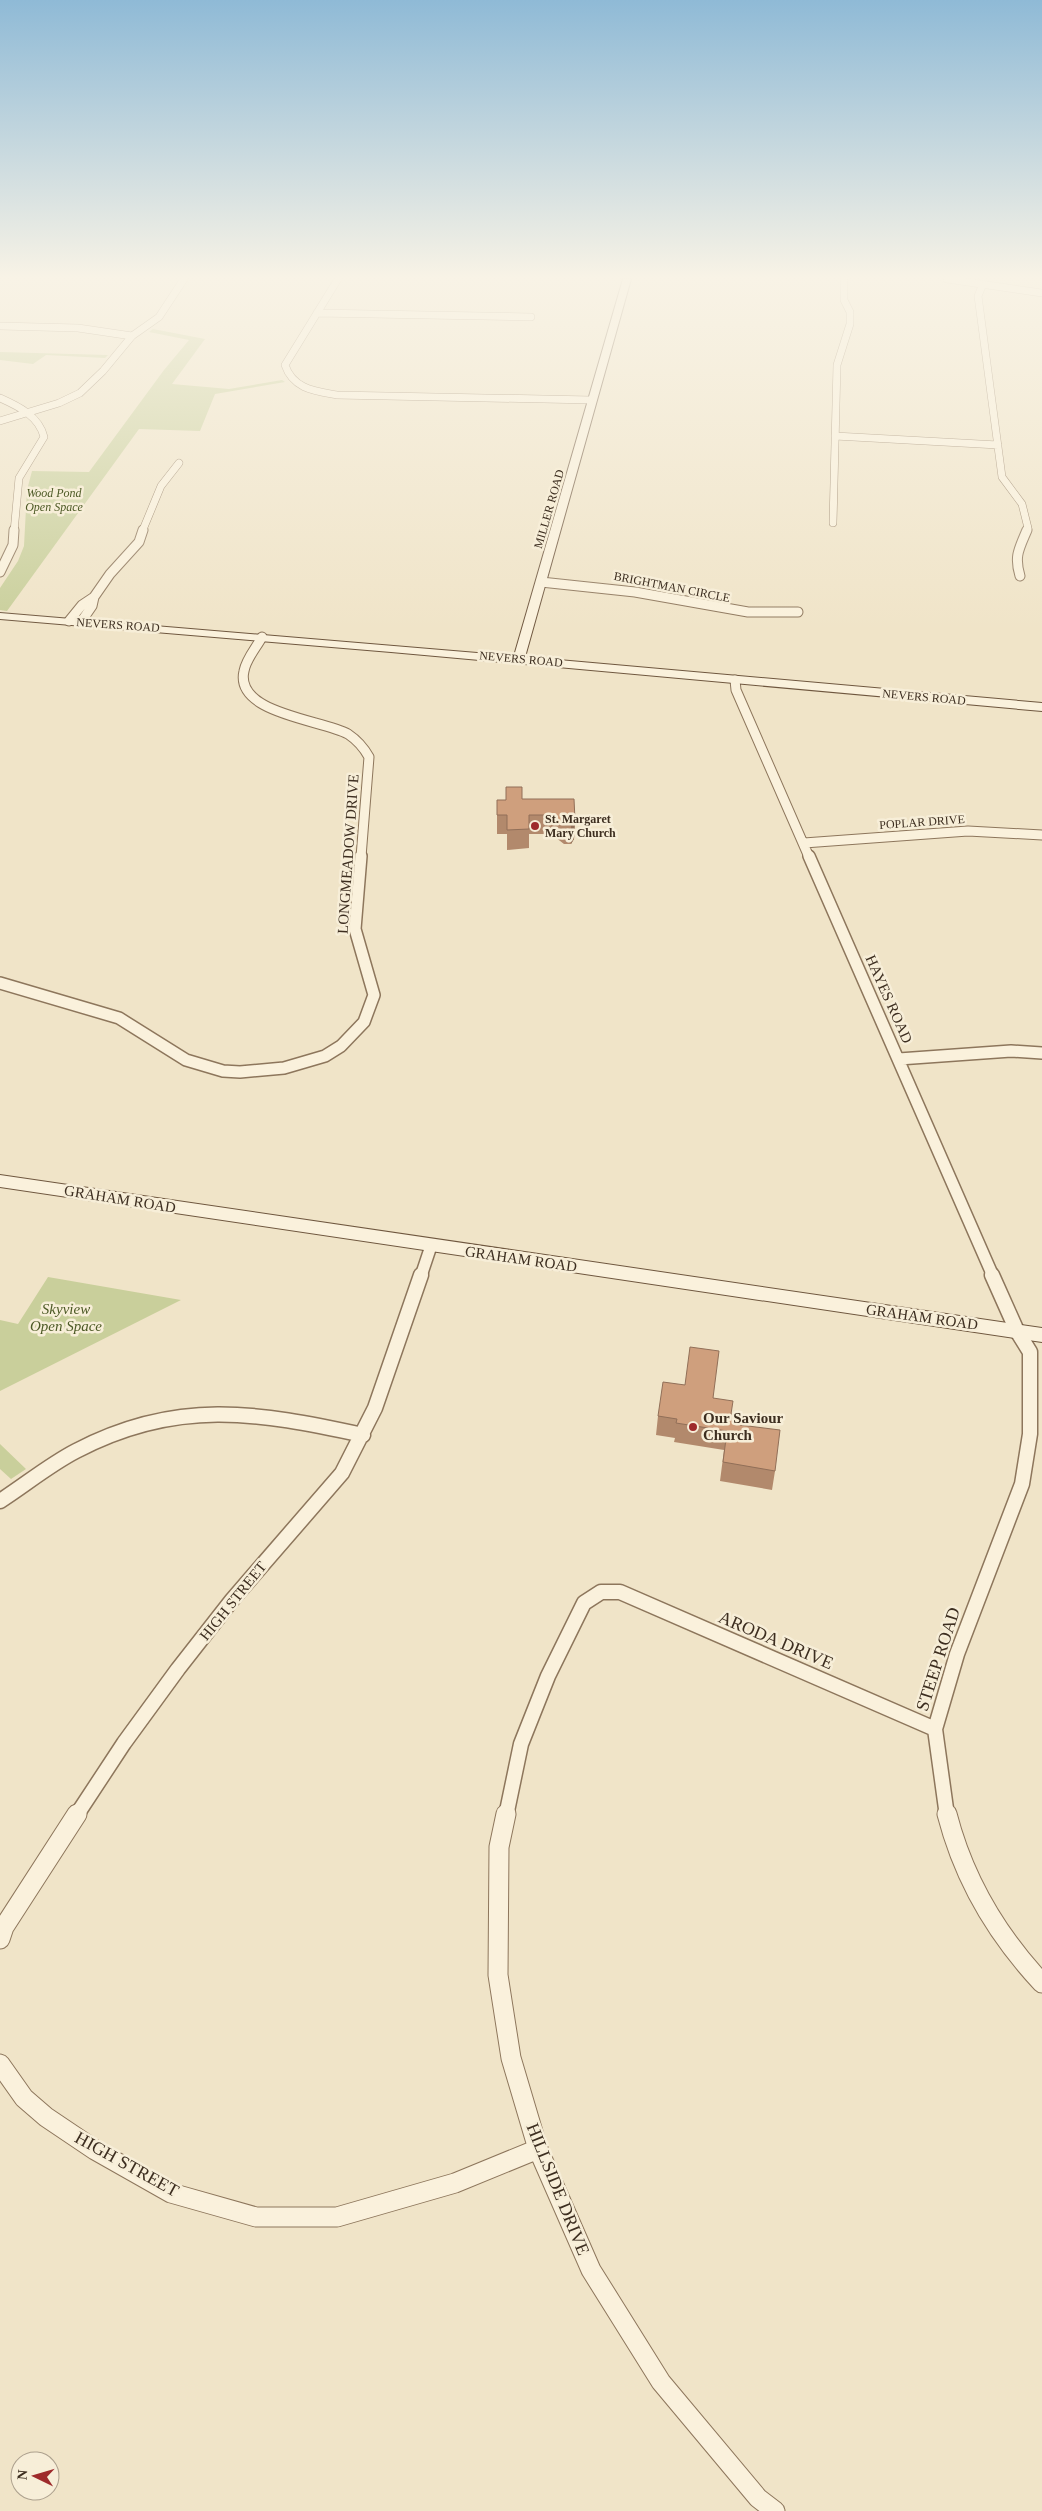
<svg xmlns="http://www.w3.org/2000/svg" width="1042" height="2511" viewBox="0 0 1042 2511" font-family="Georgia,serif">
	<style>
		.green { fill: #c9cf9b }
		.lines { fill: none; stroke-linecap: round; stroke-linejoin: round }
		.street-far4-casing { stroke: #8d765c; stroke-width: 8 }
		.street-far3-casing { stroke: #8d765c; stroke-width: 11 }
		.street-far2-casing { stroke: #8d765c; stroke-width: 14 }
		.street-far1-casing { stroke: #8d765c; stroke-width: 17 }
		.street-casing { stroke: #8d765c; stroke-width: 21 }
		.secondary-casing { stroke: #6f573f; stroke-width: 2 }
		.street-far4 { stroke: #faf1dc; stroke-width: 7 }
		.street-far3 { stroke: #faf1dc; stroke-width: 9 }
		.street-far2 { stroke: #faf1dc; stroke-width: 11 }
		.street-far1 { stroke: #faf1dc; stroke-width: 14 }
		.street { stroke: #faf1dc; stroke-width: 19 }
		.secondary { fill: #faf1dc; fill-rule: evenodd }
		.wall { fill: #b2896c }
		.shaded-wall { fill: #916f58 }
		.building { fill: #cf9f7d; stroke: #916f58 }
		.poi-dot { fill: #9e2a2b; stroke: #f7eed8; stroke-width: 2 }
		.labels { text-anchor: middle; stroke-width: 5; stroke-linejoin: round; paint-order: stroke }
		.far-park-label { font-size: 12px; font-style: italic; fill: #4d5a26; stroke: #f7eed8 }
		.far-street-label { font-size: 12px; fill: #3d2e20; stroke: #f7eed8 }
		.far-poi-label { font-size: 12px; font-weight: bold; fill: #3d2e20; stroke: #f7eed8; text-anchor: start }
		.street-label { font-size: 15px; fill: #3d2e20; stroke: #f7eed8 }
		.park-label { font-size: 15px; font-style: italic; fill: #4d5a26; stroke: #f7eed8 }
		.poi-label { font-size: 15px; font-weight: bold; fill: #3d2e20; stroke: #f7eed8; text-anchor: start }
		.near-street-label { font-size: 18px; fill: #3d2e20; stroke: #f7eed8 }
	</style>
	<rect width="100%" height="100%" fill="#f0e4c8"/>
	<path class="green" d="M153,329L205,339L172,384L229,389L282,380L285,382L215,394L200,431L139,429L7,611L0,610V588L18,561L24,546L27,490L32,471L89,472L164,370L189,340L149,332Z
		M0,352L108,355L105,358L46,355L33,364L0,360Z
		M48,1277L181,1300L0,1391V1320L18,1324Z
		M0,1444L26,1469L11,1479L0,1469Z"/>
	<g class="lines">
		<g class="street-far4-casing">
			<path id="street-far4" d="M338,279L285,365C293,389 315,391 337,395L591,400
				M947,279L1042,293
				M983,284L978,296L1002,477L1022,504L1028,528L1026,532
				M317,313L531,317
				M0,326L78,328L132,336
				M0,398C18,406 39,416 44,437L19,478L14,532
				M0,421L59,403L80,393L103,371L132,336L159,317L184,279
				M835,436L998,445
				M833,523L837,365L850,324V312L844,300V279
				M142,532L161,486L179,463"/>
		</g>
		<g class="street-far3-casing">
			<path id="street-far3" d="M0,572L13,545L14,530
				M1020,576C1014,556 1019,549 1027,530
				M541,582L635,592L748,612H798
				M69,621L82,605L94,597L110,574L139,542L143,530
				M81,622L92,606L94,597
				M262,637C256,648 246,659 244,671C234,714 324,720 348,734C357,740 364,748 369,757L361,857
				M735,680L736,690L809,857
				M804,843L968,831L1042,835"/>
		</g>
		<g class="street-far2-casing">
			<path id="street-far2" d="M809,856L993,1276
				M0,983L119,1018L186,1060L223,1071L240,1072L284,1068L325,1056L341,1046L364,1022L374,995L355,929L361,856
				M899,1059L1011,1051L1042,1053
				M421,1276L431,1246"/>
		</g>
		<g class="street-far1-casing">
			<path id="street-far1" d="M0,1501C25,1485 49,1465 76,1451C177,1398 257,1412 363,1435
				M76,1816L124,1743L178,1669L232,1600L342,1473L375,1408L421,1275
				M506,1816L521,1744L548,1676L584,1603L601,1592H620L935,1729
				M947,1816L935,1729L957,1654L1022,1484L1030,1434V1352L1017,1331L992,1275"/>
		</g>
		<g class="street-casing">
			<path id="street" d="M506,1814L499,1847L498,1975L511,2058L538,2149L591,2270L661,2382L758,2498L775,2511
				M947,1814C964,1880 996,1934 1042,1983
				M0,1939L4,1927L77,1814
				M0,2064L24,2098L46,2117L95,2150L171,2193L256,2217H337L455,2183L538,2149"/>
		</g>
		<g class="secondary-casing">
			<path id="secondary" d="M623,279H631L525,657L1042,703V711L391,652L0,619V613L514,656Z
				M0,1175L1042,1328V1342L0,1187Z"/>
		</g>
		<use href="#street-far4" class="street-far4"/>
		<use href="#street-far3" class="street-far3"/>
		<use href="#street-far2" class="street-far2"/>
		<use href="#street-far1" class="street-far1"/>
		<use href="#street" class="street"/>
		<use href="#secondary" class="secondary"/>
	</g>
	<path class="wall" d="M522,799L575,820L574,839L571,844H564L551,834H529V848L507,850V834H497V815Z
		M685,1385L713,1398L731,1414L735,1420L740,1425L775,1471L772,1490L720,1481L724,1450L674,1442L675,1438L656,1435L658,1416Z"/>
	<path class="shaded-wall" d="M575,820L574,839L571,844V825Z"/>
	<path class="building" d="M506,787H522V799H574L575,820L571,825H565L552,815H529V829L507,830V815H497V800H506Z
		M690,1347L719,1351L713,1398L733,1401L731,1414L735,1415V1420L740,1421V1425L780,1430L775,1471L723,1462L727,1431L676,1423L677,1419L658,1416L663,1382L685,1385Z"/>
	<linearGradient id="sky" x2="0" y2="1"><stop stop-color="#8fbad6"/><stop offset="0.44" stop-color="#f8f3e6"/><stop offset="1" stop-color="#f8f3e6" stop-opacity="0"/></linearGradient>
	<rect width="1042" height="630" fill="url(#sky)"/>
	<g class="poi-dot">
		<circle cx="535" cy="826" r="5"/>
		<circle cx="693" cy="1427" r="5"/>
	</g>
	<g class="labels">
		<g class="far-park-label">
			<text x="54" y="497">Wood Pond<tspan x="54" dy="14">Open Space</tspan></text>
		</g>
		<g class="far-street-label">
			<text transform="translate(549 509) rotate(-74)" y="4">MILLER ROAD</text>
			<text transform="translate(672 587) rotate(11)" y="4">BRIGHTMAN CIRCLE</text>
			<text transform="translate(118 625) rotate(4)" y="4">NEVERS ROAD</text>
			<text transform="translate(521 659) rotate(5)" y="4">NEVERS ROAD</text>
			<text transform="translate(924 697) rotate(5)" y="4">NEVERS ROAD</text>
			<text transform="translate(922 822) rotate(-4)" y="4">POPLAR DRIVE</text>
		</g>
		<g class="far-poi-label">
			<text x="545" y="823">St. Margaret<tspan x="545" dy="14">Mary Church</tspan></text>
		</g>
		<g class="street-label">
			<text transform="translate(348 854) rotate(-86)" y="5">LONGMEADOW DRIVE</text>
			<text transform="translate(889 999) rotate(66)" y="5">HAYES ROAD</text>
			<text transform="translate(120 1199) rotate(9)" y="5">GRAHAM ROAD</text>
			<text transform="translate(521 1259) rotate(8)" y="5">GRAHAM ROAD</text>
			<text transform="translate(922 1317) rotate(8)" y="5">GRAHAM ROAD</text>
			<text transform="translate(233 1601) rotate(-51)" y="5">HIGH STREET</text>
		</g>
		<g class="park-label">
			<text x="66" y="1314">Skyview<tspan x="66" dy="17">Open Space</tspan></text>
		</g>
		<g class="poi-label">
			<text x="703" y="1423">Our Saviour<tspan x="703" dy="17">Church</tspan></text>
		</g>
		<g class="near-street-label">
			<text transform="translate(776 1640) rotate(23)" y="6">ARODA DRIVE</text>
			<text transform="translate(938 1659) rotate(-72)" y="6">STEEP ROAD</text>
			<text transform="translate(127 2164) rotate(29)" y="6">HIGH STREET</text>
			<text transform="translate(558 2189) rotate(68)" y="6">HILLSIDE DRIVE</text>
		</g>
	</g>
	<g transform="translate(35 2476) rotate(275)"><circle r="24" fill="#f7eed8" stroke="#ada18e"/>
	<path d="M0-4L9 19L0 12L-9 19Z" fill="#9e2a2b"/>
	<text y="-8" font-size="14" font-weight="bold" text-anchor="middle" fill="#3d2e20">N</text>
	</g>
</svg>
